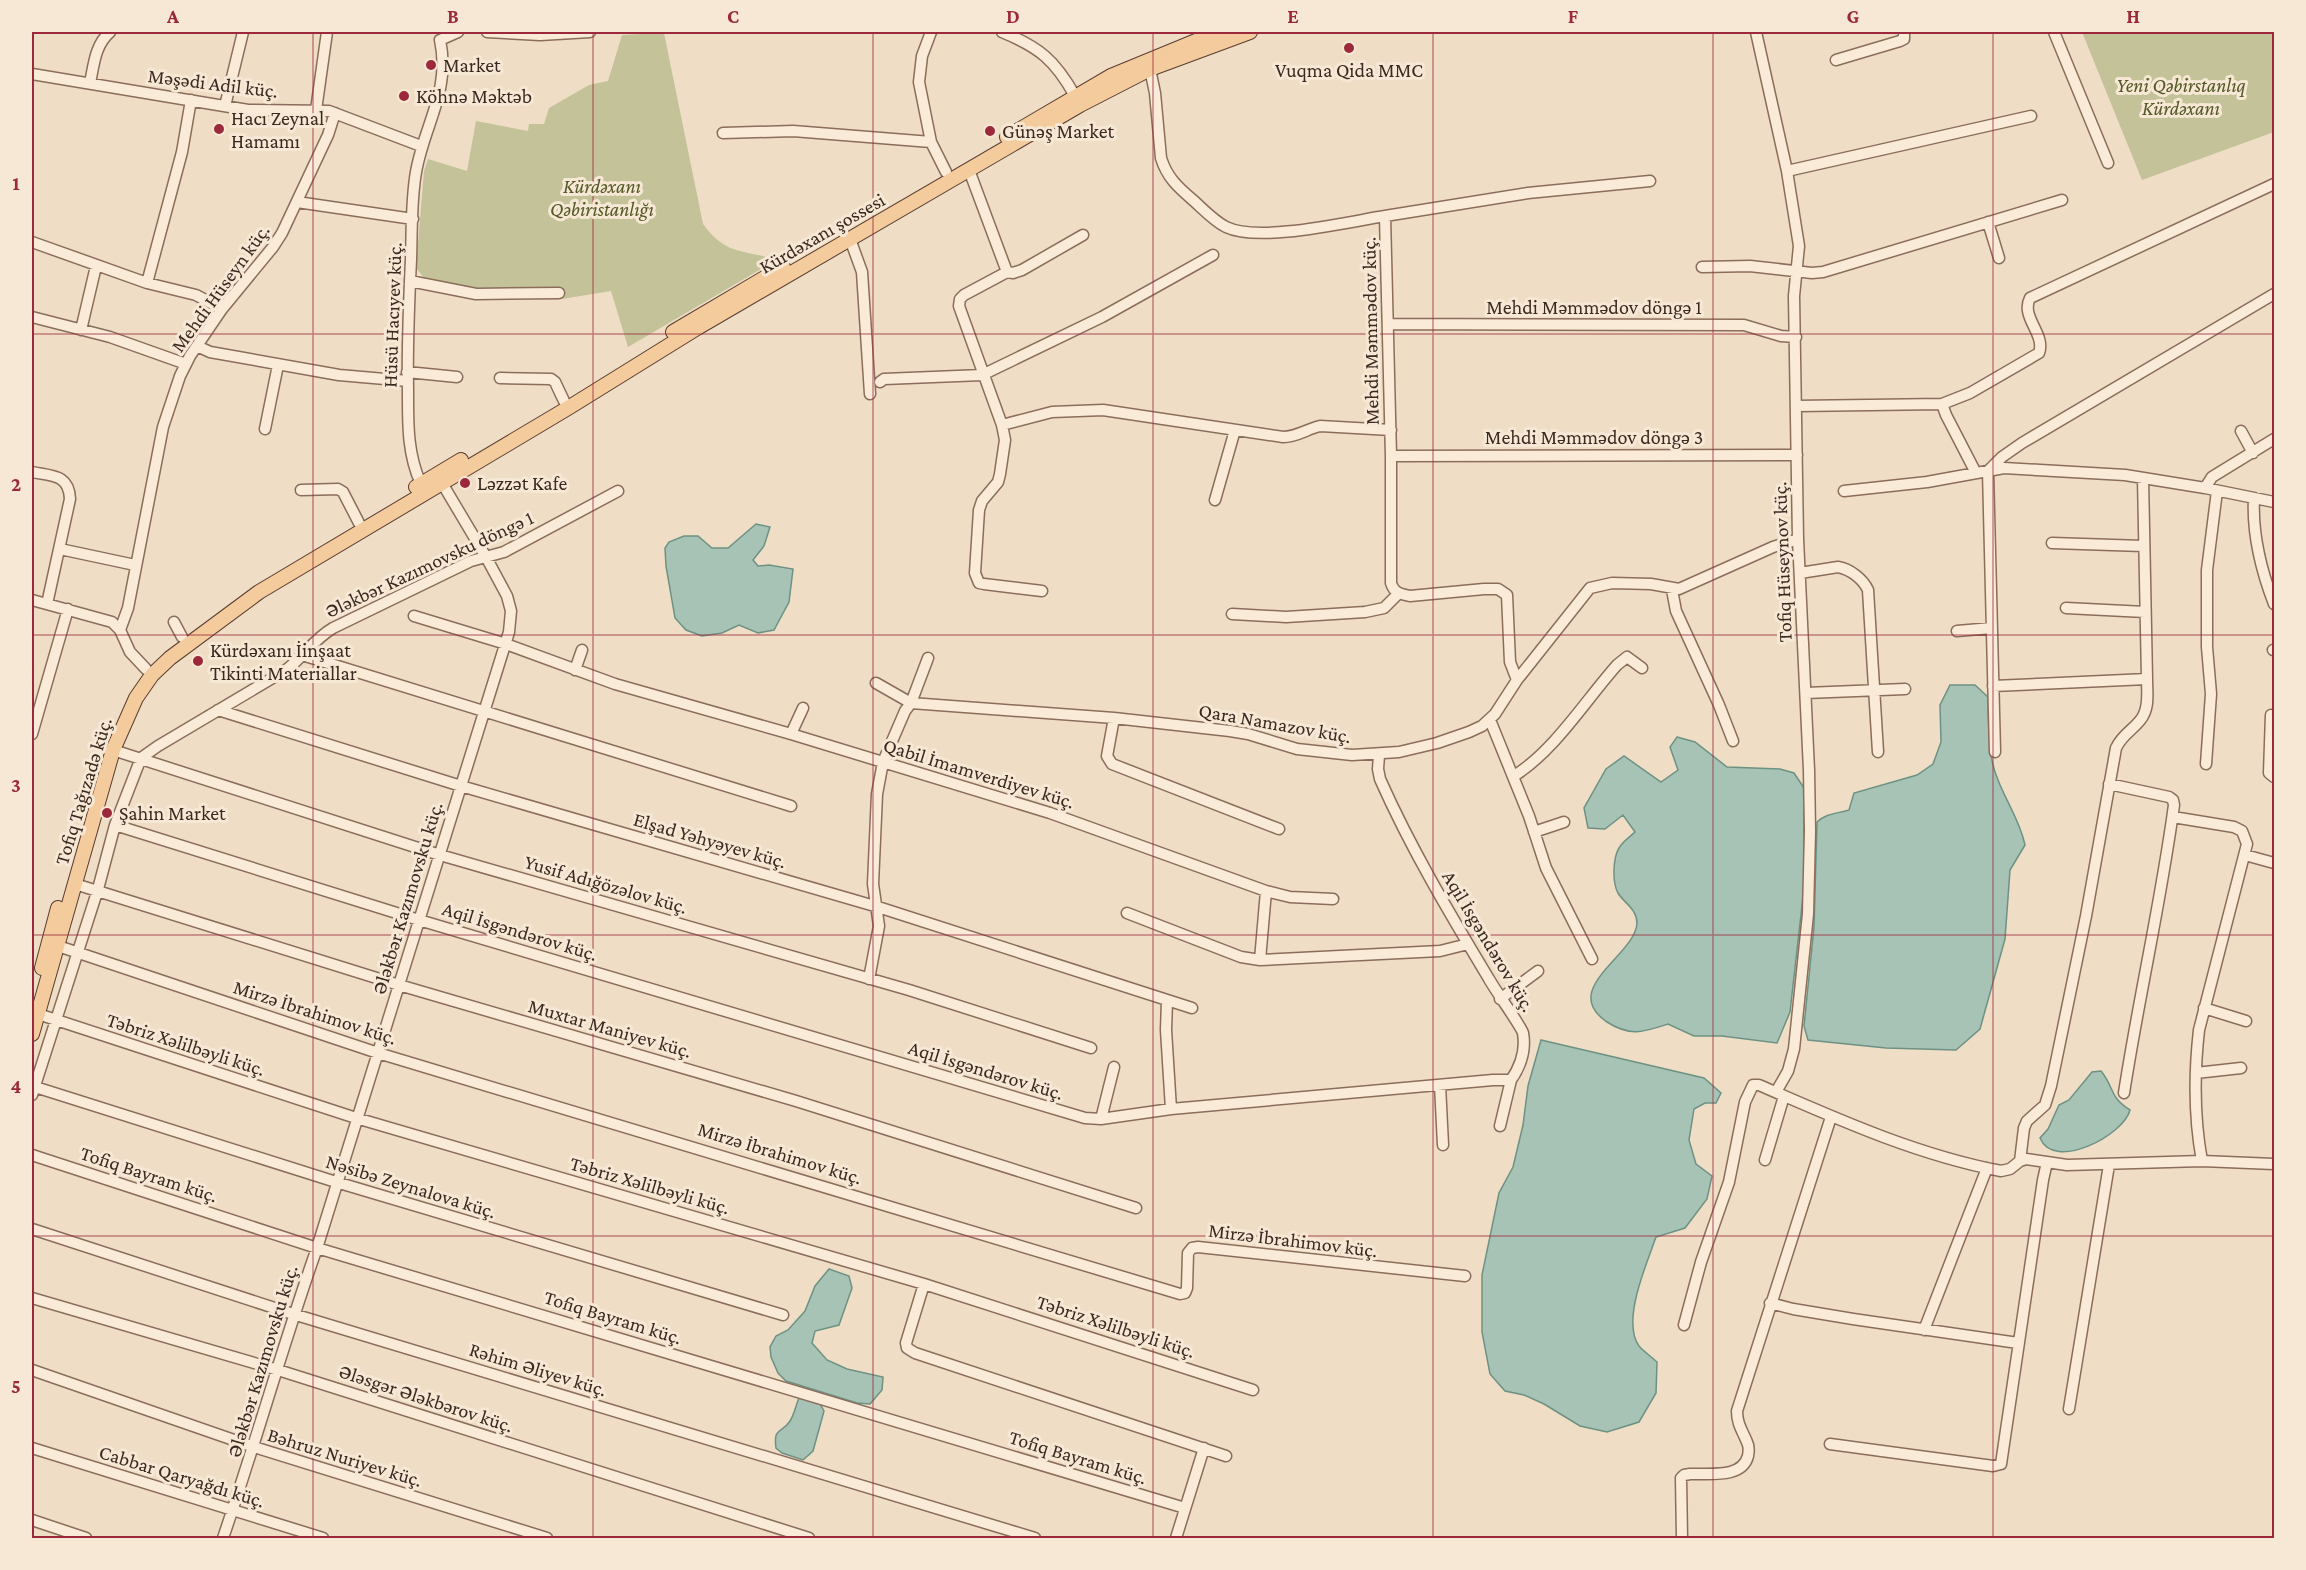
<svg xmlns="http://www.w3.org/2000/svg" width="2306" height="1570" viewBox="0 0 2306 1570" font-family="'Crimson Pro',serif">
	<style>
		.cemetery { fill: #c3c298 }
		.water { fill: #a7c3b6; stroke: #6d9283; stroke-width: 1.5 }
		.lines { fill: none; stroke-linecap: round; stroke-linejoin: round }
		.minor-casing { stroke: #8b6d5b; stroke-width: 13 }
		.major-casing { stroke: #593c2f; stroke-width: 16 }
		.minor { stroke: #faebd9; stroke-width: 10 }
		.major { stroke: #f3cb9d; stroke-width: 14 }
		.grid { fill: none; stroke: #9b293b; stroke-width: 1.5; stroke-opacity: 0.55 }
		.poi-dot { fill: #9b293b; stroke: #f6e8d5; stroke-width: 2 }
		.labels { text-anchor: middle; stroke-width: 6; stroke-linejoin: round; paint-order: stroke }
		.poi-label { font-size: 20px; fill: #3b281f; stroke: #f6e8d5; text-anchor: start }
		.street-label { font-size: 20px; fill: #3b281f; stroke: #f6e8d5 }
		.park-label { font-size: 20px; font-style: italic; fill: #535825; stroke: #f6e8d5 }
		.neatline { fill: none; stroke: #9b293b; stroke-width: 2 }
		.grid-label { font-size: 20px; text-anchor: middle; font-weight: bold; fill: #9b293b }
	</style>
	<rect width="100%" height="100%" fill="#efddc6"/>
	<path class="cemetery" d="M2082,32H2274V132L2142,180Z
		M664,33L703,224C723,251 736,250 767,257L768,265L628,347L611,291L562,299L561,289H462L425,279L416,268L424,171L428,159L467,171L476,121L528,131L529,124H544L549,108L589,85L608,81L622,35Z"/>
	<path class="water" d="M756,524L770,527L764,546L753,560L758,566L769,565L793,569L789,602L774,630L758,633L739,625L722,633L702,636L686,630L675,618L666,566L665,548L669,542L684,536H698L712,548H728Z
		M1950,685H1975L1988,697C1989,724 1987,755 1998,780C2007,803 2020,821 2025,845L2010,870L2005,939L1980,1029L1956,1050L1886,1048L1808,1040L1804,1026L1814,927L1817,822C1827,813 1836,814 1849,810L1854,793L1917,775L1933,764L1941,742L1940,705Z
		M1677,737L1695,742L1727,767L1780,769L1794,773L1804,788V888L1790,1012L1777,1043L1722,1036H1694L1668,1024C1644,1032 1630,1037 1607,1022C1558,989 1636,955 1637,923C1637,909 1624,903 1618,893C1612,882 1613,858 1619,848C1622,842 1631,836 1635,832L1623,815L1605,829L1588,828L1584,808L1606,769L1624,756L1661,782L1678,770L1670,747Z
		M1541,1040L1704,1078L1721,1093L1716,1103H1705L1694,1109L1689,1140L1696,1164L1712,1176L1707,1199L1685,1228L1656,1237C1647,1263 1621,1321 1639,1346C1644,1352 1652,1357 1657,1362L1656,1393L1639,1422L1607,1432L1580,1426L1544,1404L1524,1395L1505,1391L1490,1374L1482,1332V1275L1499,1193L1513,1167L1523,1125L1528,1086Z
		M2101,1071C2115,1088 2108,1096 2130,1110C2124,1135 2054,1172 2040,1138L2048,1129L2059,1105L2069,1100L2092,1072Z
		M829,1269L849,1276L852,1288L839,1325L815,1331L812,1343L827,1360L847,1369L883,1377L882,1390L870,1404L857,1403L786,1381L778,1373L771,1357L770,1347L776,1336L788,1330L805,1311L815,1286Z
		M799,1398L819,1402L824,1411L813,1451L803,1460L782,1453L776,1448C773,1426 782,1434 790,1421C794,1415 796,1405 799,1398Z"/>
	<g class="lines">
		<g class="minor-casing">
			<path id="minor" d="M487,32L540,35L590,32
				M931,32L922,56L919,82L931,142L946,172
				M1002,32C1039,47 1055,60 1075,96
				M1756,32L1787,171L1799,246L1794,296L1798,539L1809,770L1810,831L1808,914L1794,1049L1788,1071L1776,1092
				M2054,32L2108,163
				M1836,60L1900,41L1904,39V32
				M1150,69L1155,93L1161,158C1167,178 1179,188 1194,201C1204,210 1214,221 1226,227C1259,243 1347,222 1385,216L1391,456V583C1394,593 1400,594 1410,596L1484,589H1498L1507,595L1510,662L1517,680
				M32,74L248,110L329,111L421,146
				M90,83C94,64 95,45 110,32
				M225,106L243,32
				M316,110L327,32
				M723,133L793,131L931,142
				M969,170L1007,272L964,295L960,299L959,306L1002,425L1052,412L1103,410L1283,437C1297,437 1307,429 1320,426L1391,430
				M1787,171L2031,116
				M297,202L413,219
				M1385,216L1528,193L1650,181
				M1988,222L1999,258
				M850,239L862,272L870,394
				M32,242L147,283L196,295L222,309
				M1702,267L1750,266L1812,273L1823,272L2062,200
				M1007,272L1013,273L1022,270L1083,235
				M410,281L476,294L559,293
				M147,283L182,152L191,100
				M32,317L110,337L186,364
				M1389,324L1744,325L1781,336L1796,337
				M81,330L96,266
				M197,346L210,352L339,375L408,381
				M407,372L457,377
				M500,378L551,379L555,382L564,401
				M880,382L884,379L982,375L1102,317L1213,255
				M1942,404L1946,415L1976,473
				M1797,406L1942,404L1970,393L2039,353C2046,334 2020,317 2030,298L2274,184
				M1002,425L1005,440L1000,474L998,482L982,501L979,510L975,573L979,583L984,584L1042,591
				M265,429L278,365
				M2241,431L2253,453
				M1391,456L1797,455
				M32,472C52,476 69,474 70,499L47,604
				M421,484C407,453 408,423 408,390C407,347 409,302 411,259C412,230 411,200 416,172C424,125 451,91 440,40L458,32
				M2205,488L2212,477L2274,439
				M301,490L338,489L343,492L359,523
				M1844,491L1927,482L2004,468L2125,475L2205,488L2274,502
				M2254,498C2252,534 2261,570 2274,604
				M1215,500L1235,430
				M2052,543L2143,546
				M60,549L135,565
				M1800,573L1838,567C1850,569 1863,579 1868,590L1878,752
				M1672,590L1676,611L1719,705L1733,741
				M32,600L112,622L120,630L130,652L146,669
				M2066,608L2145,612
				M1232,614L1286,617L1365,612L1384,608L1398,594
				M414,616L506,644L615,684L791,734L1050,813L1266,891L1260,960L1440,951L1468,944
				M174,622L182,637
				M120,630L128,608L163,427L180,376L190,356L222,309L273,247L282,233L328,135L335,113
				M1957,631L1992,628
				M2273,650H2274
				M302,655L791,806
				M575,670L582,650
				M876,683L911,703L928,658
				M1993,686L2147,679
				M1806,693L1905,689
				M218,710L461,786L878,907L1192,1008
				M2271,715L2269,773L2274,777
				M1114,718L1107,756L1112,764L1279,829
				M1490,720L1529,816L1546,868L1592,959
				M32,734L68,609
				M791,734L803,708
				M113,750L440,855L909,990L1091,1048
				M1995,752L1988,471L2002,457L2022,443L2274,294
				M2206,764L2211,694L2207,647V570L2217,491
				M1514,776C1555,750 1585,701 1617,665L1627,657L1642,668
				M2109,784L2169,797L2173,800L2174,805C2161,902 2139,996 2124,1093
				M2173,817L2234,827L2242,831L2247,844L2199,1030C2194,1074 2194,1118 2202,1161
				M115,825L419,920L1085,1118L1101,1119L1171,1109L1493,1080H1511C1520,1067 1526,1050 1523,1033C1521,1026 1495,990 1489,979C1450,914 1411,849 1380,779L1378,769L1379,755
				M1534,832L1564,822
				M2245,855L2274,863
				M75,884L399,985L796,1101L1136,1208
				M1266,891L1290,897L1333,899
				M1127,913L1241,957L1260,960
				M58,946L378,1053L1180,1294L1185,1293L1187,1288L1188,1253L1192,1248L1198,1247L1465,1276
				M869,979L879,926L873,884L877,794L883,762L905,711L911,703L1114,718L1230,731L1248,734L1297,749L1352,755L1399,752L1437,743L1469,732L1482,726L1495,714L1517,680L1590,588L1612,583L1651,584L1679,589L1773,547L1798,539
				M1500,999L1538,971
				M1167,1001L1166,1030L1171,1109
				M2204,1008L2246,1021
				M38,1014L356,1118L924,1284L1253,1390
				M2196,1073L2241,1068
				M1440,1085L1443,1145
				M32,1086L336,1182L783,1315
				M32,1095L98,889L115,825L141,758L158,746L286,670C303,657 314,639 333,628L471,561L504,552L618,491
				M1101,1119L1114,1067
				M1500,1126L1511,1080
				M32,1155L317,1248L1185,1508
				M1765,1160L1784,1096
				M2020,1161L2024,1128L2027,1121L2045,1105L2051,1086L2086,916L2116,748C2123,732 2139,727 2144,714C2149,704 2147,690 2147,679L2143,478
				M32,1229L293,1314L1035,1538
				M924,1284L906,1343L907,1348L915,1353L1226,1456
				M32,1298L278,1370L809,1538
				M1770,1303L1793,1309L1853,1319L2018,1343
				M1684,1325L1701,1262L1729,1182L1745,1102L1753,1085H1759C1837,1119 1917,1155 2001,1171L2010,1169L2020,1161L2026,1159L2067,1165L2202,1161L2274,1164
				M1924,1330L1987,1168
				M32,1370L254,1447L547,1538
				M2069,1409L2109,1165
				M1830,1444L1993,1466L2001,1464L2043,1180L2047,1162
				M32,1448L323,1538
				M32,1520L86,1538
				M223,1538C256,1442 283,1344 317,1248L509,632L511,611L507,596L486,557L442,483
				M1176,1538L1204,1448
				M1682,1538L1681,1478L1684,1475L1690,1474C1709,1473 1742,1479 1748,1456C1749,1451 1749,1446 1747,1442C1742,1430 1737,1424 1737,1411L1831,1117"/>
		</g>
		<g class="major-casing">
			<path id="major" d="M1007,137L1111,76L1218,32
				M673,332L783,267
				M416,487L461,460
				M42,968L58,908
				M32,1034L113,750L136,698L152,675L170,658L259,592L568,408L697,328L1080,105L1150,69L1250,32"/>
		</g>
		<use href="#minor" class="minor"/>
		<use href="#major" class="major"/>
	</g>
	<path class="grid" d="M313,32V1538M593,32V1538M873,32V1538M1153,32V1538M1433,32V1538M1713,32V1538M1993,32V1538M32,334H2274M32,635H2274M32,935H2274M32,1236H2274"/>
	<g class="poi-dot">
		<circle cx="1349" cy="48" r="6"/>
		<circle cx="431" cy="65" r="6"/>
		<circle cx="404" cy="96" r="6"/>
		<circle cx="219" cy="129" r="6"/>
		<circle cx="990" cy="131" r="6"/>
		<circle cx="465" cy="483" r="6"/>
		<circle cx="198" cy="661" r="6"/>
		<circle cx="107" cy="813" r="6"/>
	</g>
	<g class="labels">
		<g class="poi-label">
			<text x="443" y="72">Market</text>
			<text x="1349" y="77" text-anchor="middle">Vuqma Qida MMC</text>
			<text x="416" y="103">Köhnə Məktəb</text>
			<text x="231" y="125">Hacı Zeynal<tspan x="231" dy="23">Hamamı</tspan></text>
			<text x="1002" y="138">Günəş Market</text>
			<text x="477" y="490">Ləzzət Kafe</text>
			<text x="210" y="657">Kürdəxanı İinşaat<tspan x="210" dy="23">Tikinti Materiallar</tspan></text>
			<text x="119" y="820">Şahin Market</text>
		</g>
		<g class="street-label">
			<text transform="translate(213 83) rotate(7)" y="7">Məşədi Adil küç.</text>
			<text transform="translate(822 233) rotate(-30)" y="7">Kürdəxanı şossesi</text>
			<text transform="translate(220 288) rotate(-54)" y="7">Mehdi Hüseyn küç.</text>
			<text x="1594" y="314">Mehdi Məmmədov döngə 1</text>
			<text transform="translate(392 315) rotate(-88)" y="7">Hüsü Hacıyev küç.</text>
			<text transform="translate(1370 331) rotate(-91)" y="7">Mehdi Məmmədov küç.</text>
			<text x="1594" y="444">Mehdi Məmmədov döngə 3</text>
			<text transform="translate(1782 562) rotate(-92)" y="7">Tofiq Hüseynov küç.</text>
			<text transform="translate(429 564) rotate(-25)" y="7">Ələkbər Kazımovsku döngə 1</text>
			<text transform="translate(1275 723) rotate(10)" y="7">Qara Namazov küç.</text>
			<text transform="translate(979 773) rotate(17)" y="7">Qabil İmamverdiyev küç.</text>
			<text transform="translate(83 791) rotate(-73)" y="7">Tofiq Tağızadə küç.</text>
			<text transform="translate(710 840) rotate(16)" y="7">Elşad Yəhyəyev küç.</text>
			<text transform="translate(606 884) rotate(16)" y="7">Yusif Adığözəlov küç.</text>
			<text transform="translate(407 898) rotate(-73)" y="7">Ələkbər Kazımovsku küç.</text>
			<text transform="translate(520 931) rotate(17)" y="7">Aqil İsgəndərov küç.</text>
			<text transform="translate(1489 941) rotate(59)" y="7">Aqil İsgəndərov küç.</text>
			<text transform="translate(315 1012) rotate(18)" y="7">Mirzə İbrahimov küç.</text>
			<text transform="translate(610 1028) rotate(16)" y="7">Muxtar Maniyev küç.</text>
			<text transform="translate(186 1044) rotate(18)" y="7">Təbriz Xəlilbəyli küç.</text>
			<text transform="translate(986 1070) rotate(17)" y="7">Aqil İsgəndərov küç.</text>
			<text transform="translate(780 1153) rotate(17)" y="7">Mirzə İbrahimov küç.</text>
			<text transform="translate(149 1174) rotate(18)" y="7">Tofiq Bayram küç.</text>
			<text transform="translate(650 1185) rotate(16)" y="7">Təbriz Xəlilbəyli küç.</text>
			<text transform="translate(411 1186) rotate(17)" y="7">Nəsibə Zeynalova küç.</text>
			<text transform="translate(1293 1240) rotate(7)" y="7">Mirzə İbrahimov küç.</text>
			<text transform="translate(613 1317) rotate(17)" y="7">Tofiq Bayram küç.</text>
			<text transform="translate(1116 1326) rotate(18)" y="7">Təbriz Xəlilbəyli küç.</text>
			<text transform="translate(262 1361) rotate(-73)" y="7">Ələkbər Kazımovsku küç.</text>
			<text transform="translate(538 1369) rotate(17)" y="7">Rəhim Əliyev küç.</text>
			<text transform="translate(426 1398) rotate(18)" y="7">Ələsgər Ələkbərov küç.</text>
			<text transform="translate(345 1457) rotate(17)" y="7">Bəhruz Nuriyev küç.</text>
			<text transform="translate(1078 1457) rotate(17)" y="7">Tofiq Bayram küç.</text>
			<text transform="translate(182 1476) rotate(17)" y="7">Cabbar Qaryağdı küç.</text>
		</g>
		<g class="park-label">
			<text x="2181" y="92">Yeni Qəbirstanlıq<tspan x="2181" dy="23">Kürdəxanı</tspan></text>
			<text x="602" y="193">Kürdəxanı<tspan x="602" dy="23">Qəbiristanlığı</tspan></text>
		</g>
	</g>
	<rect width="2306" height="1570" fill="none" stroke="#f6e8d5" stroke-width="66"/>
	<rect x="33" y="33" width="2240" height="1504" class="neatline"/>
	<g class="grid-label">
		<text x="173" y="23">A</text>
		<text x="453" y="23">B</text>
		<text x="733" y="23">C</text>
		<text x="1013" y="23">D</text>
		<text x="1293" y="23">E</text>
		<text x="1573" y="23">F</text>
		<text x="1853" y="23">G</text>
		<text x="2133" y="23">H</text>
		<text x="16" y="190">1</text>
		<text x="16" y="491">2</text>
		<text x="16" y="792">3</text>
		<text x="16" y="1093">4</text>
		<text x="16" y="1393">5</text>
	</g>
</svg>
